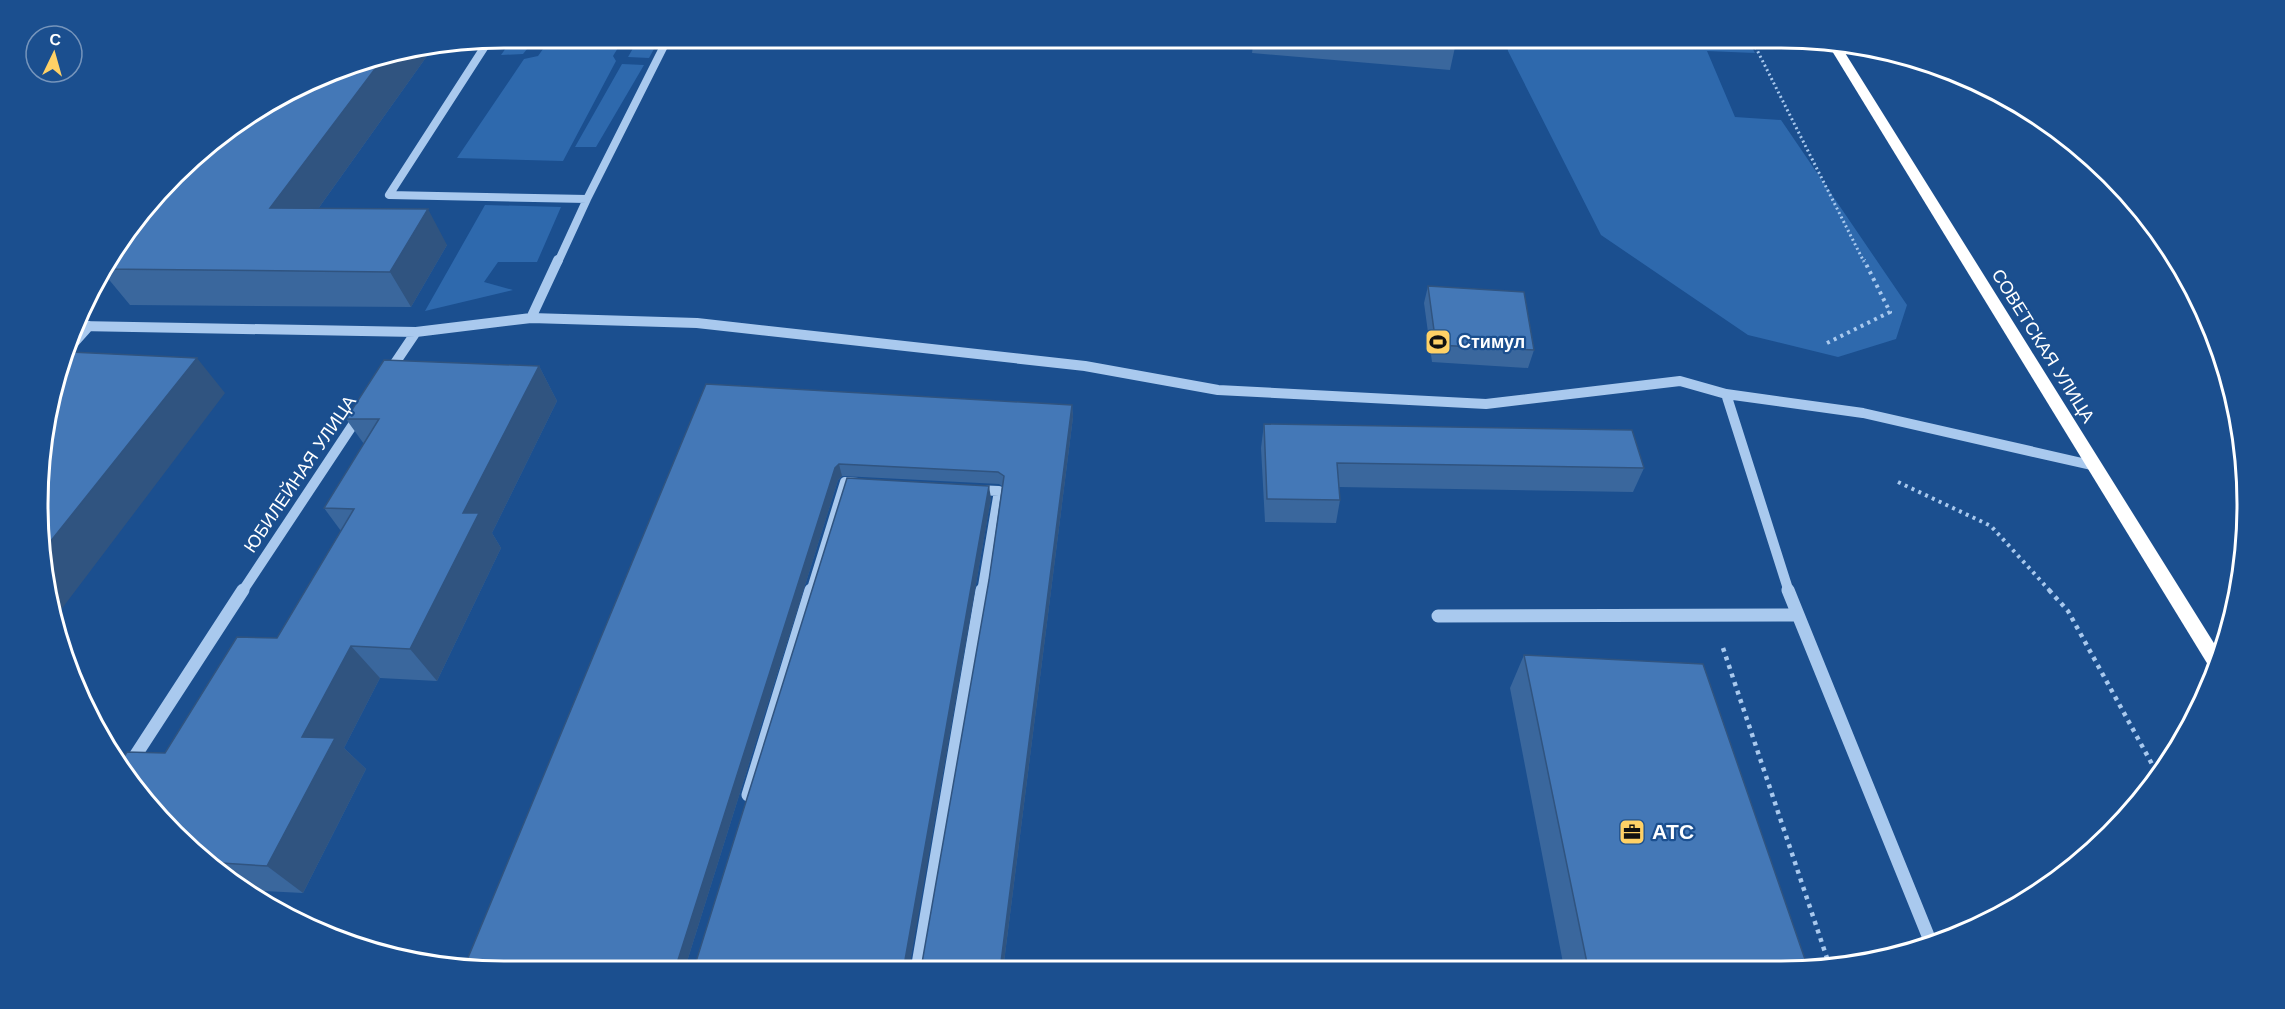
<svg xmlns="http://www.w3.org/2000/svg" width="2285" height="1009" viewBox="0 0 2285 1009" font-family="'Work Sans',sans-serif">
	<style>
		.green { fill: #2e69ad }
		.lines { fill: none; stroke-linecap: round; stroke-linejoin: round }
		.path-far2 { stroke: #a9c9ee; stroke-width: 3; stroke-dasharray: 2 3; stroke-linecap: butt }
		.path-far1 { stroke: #a9c9ee; stroke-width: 4; stroke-dasharray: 3 4.5; stroke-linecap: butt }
		.path { stroke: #a9c9ee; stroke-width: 4.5; stroke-dasharray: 4 5; stroke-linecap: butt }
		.minor-far2 { stroke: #a9c9ee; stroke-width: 8 }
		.minor-far1 { stroke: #a9c9ee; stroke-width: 10 }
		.minor { stroke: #a9c9ee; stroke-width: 13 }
		.highway { fill: #fff; fill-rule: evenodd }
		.wall { fill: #3a679d; fill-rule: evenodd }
		.shaded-wall { fill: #305480 }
		.building { fill: #4478b7; stroke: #305480; stroke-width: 1.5; fill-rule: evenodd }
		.labels { text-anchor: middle; stroke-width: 4.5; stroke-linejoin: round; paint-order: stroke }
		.poi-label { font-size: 18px; font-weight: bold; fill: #fff; stroke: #1b4f8f; text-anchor: start }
		.street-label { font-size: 18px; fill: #fff; stroke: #1b4f8f }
		.near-poi-label { font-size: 21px; font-weight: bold; fill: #fff; stroke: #1b4f8f; text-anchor: start }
		.rim { fill: none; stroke: #fff; stroke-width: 3 }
	</style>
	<rect width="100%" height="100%" fill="#1b4f8f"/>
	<path class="green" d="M513,38H536L523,54L501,55Z
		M551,38H624L613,56L616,61L563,161L457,158L524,59L538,56Z
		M639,38H660L649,58L628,57Z
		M1506,38H1747L1755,53L1707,51L1735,117L1781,120L1907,305L1896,339L1838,357L1748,335L1601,235L1508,51Z
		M622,64L644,65L596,147H575Z
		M485,205L561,207L537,262H498L484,282L513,290L425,311Z"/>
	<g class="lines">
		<path class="path-far2" d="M1751,38L1864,262"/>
		<path class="path-far1" d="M1827,343L1890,312L1864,260
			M1898,482L1991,526L2051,592"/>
		<path class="path" d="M2049,590L2068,611L2158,775
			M1723,648L1830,967"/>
		<path class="minor-far2" d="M489,40L389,195L587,199L558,262
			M587,199L668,38"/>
		<path class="minor-far1" d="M531,318L697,323L1085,366L1218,390L1486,404L1680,381L1726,394L1863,413L2091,465
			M79,326L416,332
			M72,345L89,326
			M389,372L416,332L531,318L558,260
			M1726,394L1789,592
			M976,490L999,491L982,592
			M242,592L360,414
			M811,592L845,482L858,483"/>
		<path class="minor" d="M1788,590L1931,943
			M1438,616L1796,615
			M126,770L243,590
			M748,795L811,590
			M917,970L982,590"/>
		<path class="highway" d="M1829,46L1842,48L2222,656L2213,673Z"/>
	</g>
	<path class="wall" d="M1254,38H1457L1450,70L1252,53Z
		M432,49L318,209L447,245L411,307L130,305L101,270L129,236L354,62Z
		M1428,286L1534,350L1528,368L1432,362L1424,303Z
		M539,366L557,401L492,533L501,548L437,681L380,678L344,748L366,769L303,893L245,890L197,856L165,753L277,638L341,531L324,508L364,444L346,419Z
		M706,384L1072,405L1073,417L1003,970L504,972ZM842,476L999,484L1002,486L989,580L922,963L917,969L912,970L909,967L991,498L692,969L685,971V968L838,480Z
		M1264,424L1644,468L1633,492L1339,487L1340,500L1336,523L1265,522L1261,448Z
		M1524,655L1808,968H1564L1510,688Z"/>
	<path class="shaded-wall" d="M432,49L293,244L270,208L384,57Z
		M428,209L447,245L411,307L390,272Z
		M197,358L225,393L54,619L42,566V552Z
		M539,366L557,401L492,533L501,548L437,681L410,649L463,513Z
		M1072,405L1073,417L1003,970H1000Z
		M839,464L842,476L838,480L685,968V971L680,968L678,960L835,468Z
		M989,486L991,498L909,969L906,965L905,960Z
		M351,646L380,678L344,748L366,769L303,893L267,866L302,737Z"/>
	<path class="building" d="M384,57L270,208L428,209L390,272L102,269L204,148L271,100L354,62Z
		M1428,286L1524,292L1534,350L1436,345Z
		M70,352L197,358L42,552L46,414Z
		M384,360L539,366L463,513H479L410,649L351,646L302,737L335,738L267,866L206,862L197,856L120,763L127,752L165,753L237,637L277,638L354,509L324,508L379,419H346Z
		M706,384L1072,405L1000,970L504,972L465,965ZM839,464L998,472L1004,476L989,580L922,963L917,969L912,970L906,965L905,960L989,486L847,478L695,965L692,969L684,971L680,968L678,960L835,468Z
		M1264,424L1632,430L1644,468L1337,463L1340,500L1267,499Z
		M1524,655L1703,664L1808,968H1588Z"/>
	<defs>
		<g id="stadium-square" transform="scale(1.35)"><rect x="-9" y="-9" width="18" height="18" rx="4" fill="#ffd166" stroke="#1b4f8f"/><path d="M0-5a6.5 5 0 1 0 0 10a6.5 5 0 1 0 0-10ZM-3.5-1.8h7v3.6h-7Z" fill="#111"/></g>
		<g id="office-square" transform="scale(1.35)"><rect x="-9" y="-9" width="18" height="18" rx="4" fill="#ffd166" stroke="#1b4f8f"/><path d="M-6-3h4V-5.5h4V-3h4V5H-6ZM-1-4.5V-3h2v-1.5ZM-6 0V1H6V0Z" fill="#111"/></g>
	</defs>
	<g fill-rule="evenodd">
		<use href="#stadium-square" x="1438" y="342"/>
		<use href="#office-square" x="1632" y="832"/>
	</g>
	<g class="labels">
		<g class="poi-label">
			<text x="1458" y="348">Стимул</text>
		</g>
		<g class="street-label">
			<text transform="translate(2043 346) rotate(58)" y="6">СОВЕТСКАЯ УЛИЦА</text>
			<text transform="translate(300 474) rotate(-56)" y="6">ЮБИЛЕЙНАЯ УЛИЦА</text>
		</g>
		<g class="near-poi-label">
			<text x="1652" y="839">АТС</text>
		</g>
	</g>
	<path d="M0 0H2285V1009H0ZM504 48H1781A456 456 0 0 1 2237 504V505A456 456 0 0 1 1781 961H504A456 456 0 0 1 48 505V504A456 456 0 0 1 504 48Z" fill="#1b4f8f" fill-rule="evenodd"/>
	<path class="rim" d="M504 48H1781A456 456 0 0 1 2237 504V505A456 456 0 0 1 1781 961H504A456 456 0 0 1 48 505V504A456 456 0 0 1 504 48Z"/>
	<g transform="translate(54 54) rotate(5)"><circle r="28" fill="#1b4f8f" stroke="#7695bc" stroke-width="1.5"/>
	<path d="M0-4.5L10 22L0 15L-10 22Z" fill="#ffd166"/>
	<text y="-9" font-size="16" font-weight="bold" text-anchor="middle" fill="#ffffff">С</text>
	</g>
</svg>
